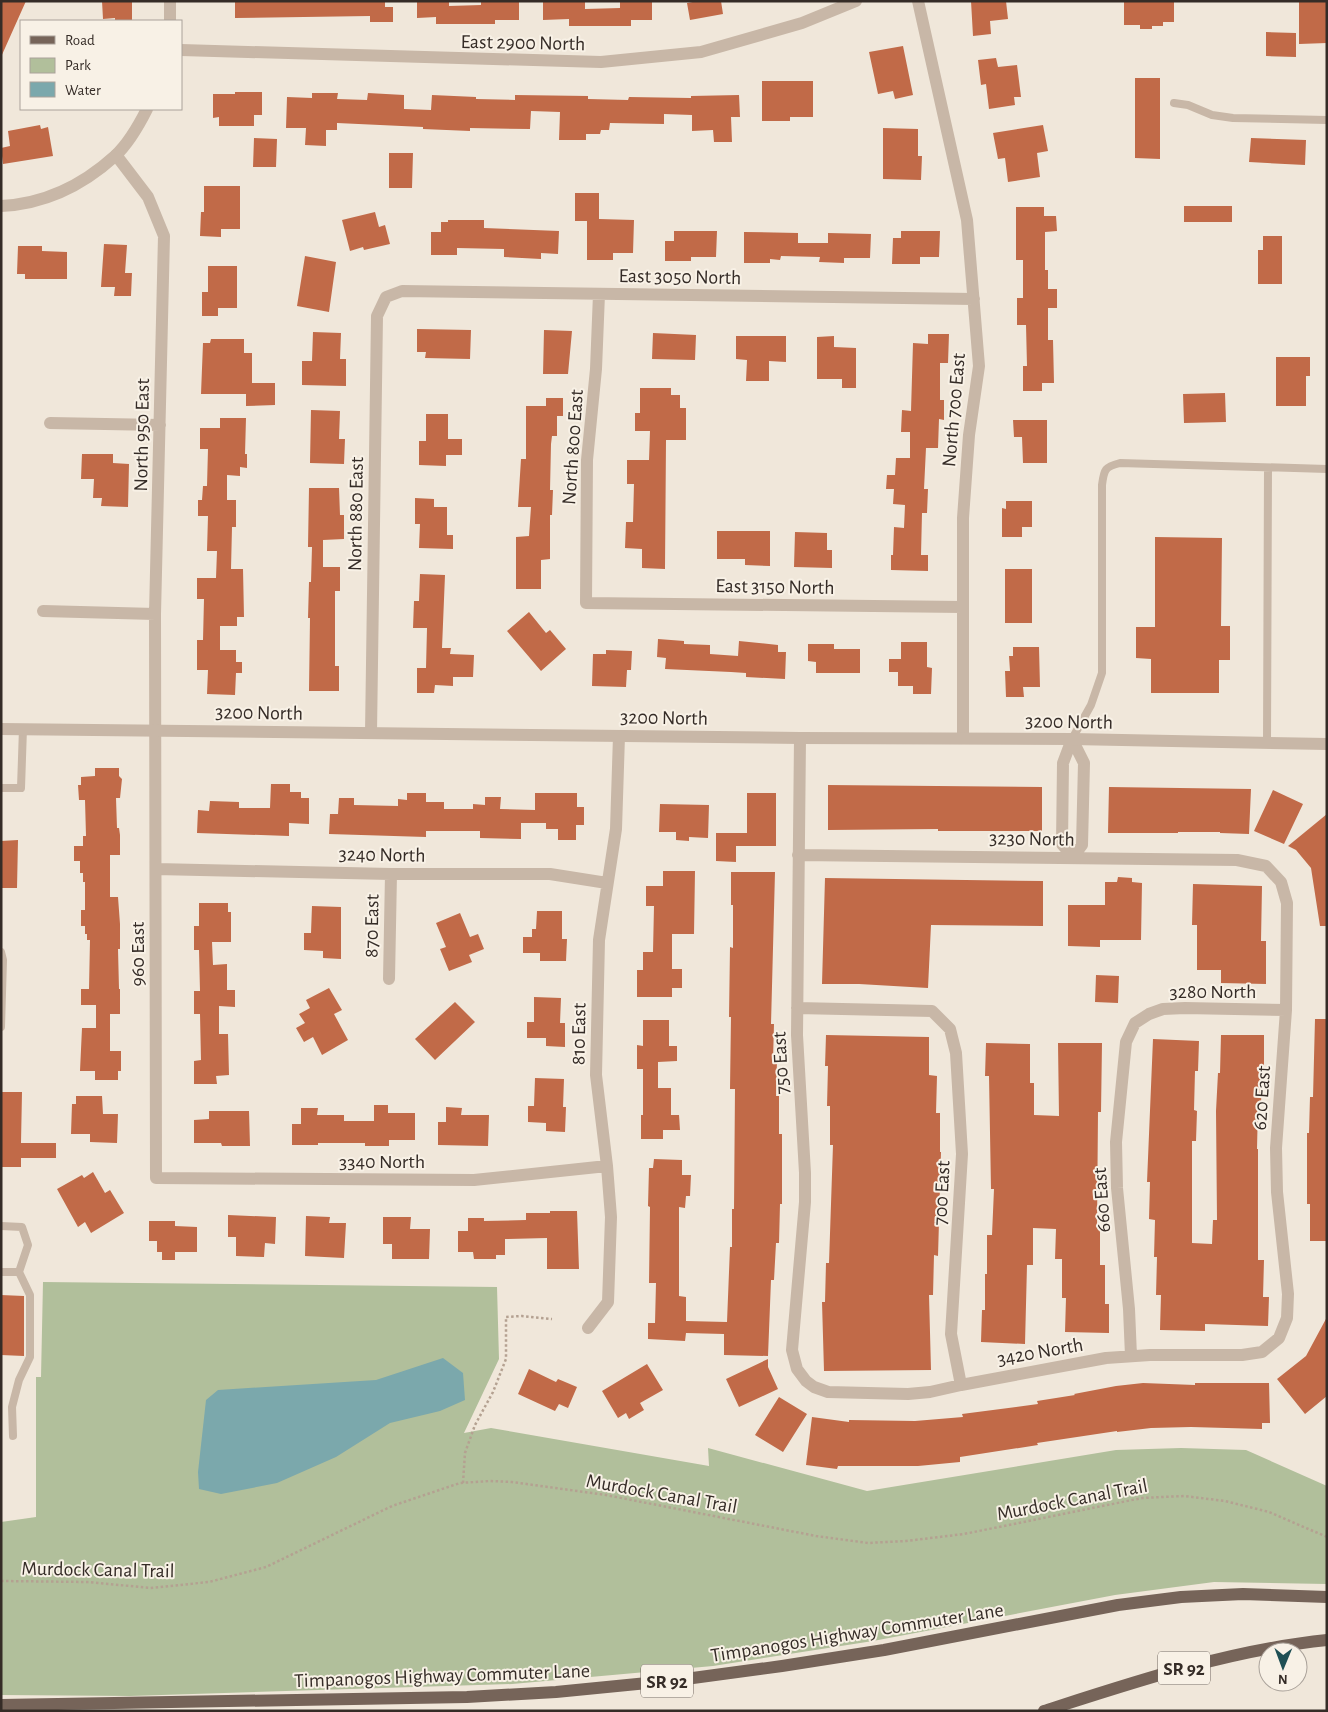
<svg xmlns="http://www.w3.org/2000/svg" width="1328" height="1712" viewBox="0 0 1328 1712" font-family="'Alegreya Sans',sans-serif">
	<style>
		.green { fill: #b1bf9b }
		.water { fill: #7ba8ac }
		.building { fill: #c16a48 }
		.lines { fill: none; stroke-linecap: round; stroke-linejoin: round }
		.path { stroke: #b4a191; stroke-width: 2.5; stroke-dasharray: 2.5 2.5; stroke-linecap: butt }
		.service { stroke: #c8b7a7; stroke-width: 8 }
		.minor { stroke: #c8b7a7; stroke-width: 12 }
		.tertiary { stroke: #c8b7a7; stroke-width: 12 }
		.primary { stroke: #766459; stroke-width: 12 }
		.labels { text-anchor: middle; stroke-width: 4; stroke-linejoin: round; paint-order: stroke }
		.shield { fill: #f8f1e6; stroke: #706760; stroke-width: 1 }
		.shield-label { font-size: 19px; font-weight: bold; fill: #352c27 }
		.street-label { font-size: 20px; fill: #352c27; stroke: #f8f1e6 }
	</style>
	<rect width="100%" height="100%" fill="#f0e7da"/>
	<path class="green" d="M43,1282L497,1287L499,1359L464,1433L491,1428L709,1466L708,1448L867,1491L1116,1450L1181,1448L1246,1450L1327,1486V1584L1214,1582L1115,1595L873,1641L713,1666L512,1684L130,1696L1,1695V1522L36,1517V1377H41Z"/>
	<path class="water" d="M443,1358L463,1373L465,1400L440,1411L390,1423L336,1457L277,1483L221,1494L199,1489L198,1472L206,1400L218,1390L376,1380Z"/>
	<path class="building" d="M1,1H26L1,57Z
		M102,1H132V21H115V18L103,19Z
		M235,1H385V7H393V22H370V16L235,18Z
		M417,1H449V6L481,5V1H519V20H495V24H436V17L417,18Z
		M543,1H585V9L620,8V1H652V20H631V26H569V19L543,20Z
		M698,1H721L723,14L690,20L687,3Z
		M971,1H1006L1008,19L990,21L991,34L973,36Z
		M1124,1H1174V22H1163V26H1152V29H1140V25H1124Z
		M1299,1H1326L1327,43L1299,44Z
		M1266,32L1296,33V57L1266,56Z
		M903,46L913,95L895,99L893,91L878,94L869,52Z
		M996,58L998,67L1017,65L1021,97H1014L1015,105L989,109L986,84L981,85L978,60Z
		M1135,78H1160V159L1135,158Z
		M762,81H813V117H790V121H762Z
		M235,92H262V115H254V126H219V117L213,118V94H235Z
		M312,93H338L337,99L367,100L368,93L404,95V109L431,110L432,95L476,97V99L515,100V95L588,96V99L628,100L629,97L691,98V96L739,95L740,117H731L732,142H714L713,130L692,131V115L664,114V124L610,123L609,130H601L600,134H586V140H559L560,112L531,111L530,129L470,128V131L423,129V127L337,123V130H326V146L305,145L306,128H286L287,97L312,98Z
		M40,125L41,129L48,127L53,156L3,164L1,148L10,146L8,131Z
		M1043,125L1048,151L1037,153L1040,177L1008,182L1005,158L998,159L993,133Z
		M883,128L918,129V156H922L921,180L883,179Z
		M254,138L277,139L276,167H253Z
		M1251,138L1306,140L1305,165L1249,162Z
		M389,153H413L412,188H389Z
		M204,186H240V229H221V237L200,236L201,212H204Z
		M575,193H599V219L634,220L633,253H613V260H587V221H575Z
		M1184,206H1232V222H1184Z
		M1016,207H1044V216H1056L1057,231L1045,232V270H1048V289H1057V308H1048V340H1053L1054,383H1042V391H1023V366H1027L1026,325H1017V298H1023V260H1016Z
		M375,212L379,227L385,225L390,244L364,250L363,247L350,251L342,220Z
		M448,220H484V228L559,231L558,254L541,253V259L504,257V249L457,248V255H431V232H441V222H448Z
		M674,231H717L716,257H691V261H665V241H674Z
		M901,231H940L939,257H920V264H892L893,238H901Z
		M744,232L798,233V243H828V233L871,234L870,258H844V263L819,262L820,257L781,256L780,260L770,259V263H744Z
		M1263,236H1282V284H1258V250H1263Z
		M104,244L127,245L125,273H132L131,296H114L115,287H101Z
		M18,246H42V251L67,252V279H25V274H17Z
		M305,256L336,262L329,312L297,306Z
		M208,266H237V308H218V316H202V292H208Z
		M417,329L471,330L470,359L425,358L426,352H417Z
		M544,330L572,331L568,374H543Z
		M313,332L341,333L340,359H346V386L302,385V361H312Z
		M653,333L696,335L695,360L652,359Z
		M928,334H949L948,363H940V400H944V420L939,419L938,448H926L924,489H928L927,513H922L921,555H928V571L891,570V555H893L894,527L904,528L905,505L893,504L894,489H886L887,475H895L896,458H910V432H901L902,410L911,411L913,343L928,344Z
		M736,336H786V362L769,361V381H746L747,360L736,359Z
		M834,336V347L856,348V388H842V379H817V337Z
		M211,339H244V353H252V383H275V405L246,406V394H201L203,343H210Z
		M1276,357H1310V376H1306V406H1276Z
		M640,388H671V395H680V408H686V440H666L665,569L642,568V549L625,548L626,522H633L634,484H627V460H649L650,431H635V413H640Z
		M1225,393L1226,422L1184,423L1183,394Z
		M546,398H563V416H557V436H552L551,444L550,490H553L552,515H550V559L541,560V589H516V537L529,536L531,507H518L521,459H526V406H546Z
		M311,410L340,411L339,439H345L344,464L310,463Z
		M426,414H448V439H462V455H446V466L419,465V441H426Z
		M220,418H246L245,454H247V468L240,467V476L227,475V500H236V527H232L231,569H243L244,617H237V626H220V650H236V662H242V673H236L235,695L207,694L208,670H197V640H203L204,599H197V578H216L217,551H207L208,516H198V500H202L203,486H207L208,449H200V428H220Z
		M1013,420H1047V463H1023L1022,437H1014Z
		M82,454H113V463L129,464L128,507L101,506L102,498H93L94,479H81Z
		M309,488H339L340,515H344V539L323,540V567H340V591H335V666H339V691H309L310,618H308L309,582H311L312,547H308Z
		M415,498L434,499V507H447V535H453V549L419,548L420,524H415Z
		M1006,501H1032V527H1022V537H1002V508L1006,509Z
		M717,531H770V566L745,565V559H717Z
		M795,532L827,533V550H832V568L794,567Z
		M1155,537L1222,538L1221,626H1230V660H1219V693H1151V659L1136,658V627H1155Z
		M1005,569H1032V623H1005Z
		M420,574L445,575L442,648H451L450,654L474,655L473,677H453V686L435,685L434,693H417V668H426L427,628H413L414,601H419Z
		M529,612L546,633L550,630L566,649L541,671L507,631Z
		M658,639L684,641V644L710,645V654L738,656L739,641L778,645V652H786L785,679L746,677V673L731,672L665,669L666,658L657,657Z
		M901,642H927V667L932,668L931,694H913V686H898V672H889V659H901Z
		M808,644H834V649H860V673H816V662L808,661Z
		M1013,647H1039L1040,687H1023L1024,697H1006L1005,671H1010L1009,656H1013Z
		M606,650L632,651L631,670H627L626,687L592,686L593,654H606Z
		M95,768H119V776L122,779L120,798H116L117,828H119L120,835V855H110V897H118L120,924V949H118L119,989H120V1014H110V1051H121V1071H118V1080H95V1071H80L82,1028H96V1005H81V989H89L90,940H87V934H85V926H81V910H85V882H83V873H80V861H74V846H83V836H86L85,800H79L78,785H81V777L95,776Z
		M271,784H290V792H301V798H309V824L289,823V836L197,833L198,810L209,811L210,801L239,802V808H270Z
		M828,785L1042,787V831H938V829L828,830Z
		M1109,787L1251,789L1249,834L1220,833V832H1178V833H1108Z
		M1273,790L1303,804L1284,844L1254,831Z
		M407,793H426V802H444V809H473V804L485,805V797H501L500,809L535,810V793H577V807H584V825H576V840H558V829H546V823H521V839L480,838V831H426V837L329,834L330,814H338L339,798H354V805L398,806V799L407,800Z
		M747,793H776V846H736V862L716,861V833H747Z
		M660,804L709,805L708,838L689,837V841L676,840V832H659Z
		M1327,814V926H1320L1311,868L1296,850L1288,846Z
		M18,840L17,888H1V841Z
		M663,871H695L694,934H672V969H682V988H672V997H637V970H643V952H653L654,906H646V886H663Z
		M731,872H775L771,1024H774L773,1060H777L776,1096H779V1134H782V1204H780L779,1243H776L774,1280H771L768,1356L724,1355V1334L686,1333L685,1341L648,1339V1323H655L656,1283H649L650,1207L648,1206L649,1168H653L654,1159L682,1160V1175H691L690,1196H686L685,1208L679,1207V1296L686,1297V1321L727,1322L730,1247H732V1209H734L735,1089H730L731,1017H729L730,947L733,948V905H731Z
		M1118,877L1132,878V882L1142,883L1141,940H1100V947L1068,946V905H1105V882H1117Z
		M825,878L1043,881V926L931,925L928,988L859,984H822Z
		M1193,884L1262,886L1261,941H1266V984L1221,983V970H1197V925H1192Z
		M199,903H228V912H231V942H212L213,965L227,964V990H235V1007L219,1006V1034H228L229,1075L216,1076L217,1084H194V1061L201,1060L200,1014H194V991H200L199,950H194V926H199Z
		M312,906L341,907V959L323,958V951L304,950V933H311Z
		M537,911H562V939H567L566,961H540V953H523V937H532V929H536Z
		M460,913L470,937L478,934L484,949L469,955L472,962L449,971L440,949L446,947L436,923Z
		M1096,975L1119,976L1118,1003L1095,1002Z
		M329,988L342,1010L334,1014L348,1040L322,1055L313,1037L304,1042L296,1028L305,1023L299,1014L310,1008L306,1000Z
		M534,997L561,998L560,1023H565V1047L546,1046V1038H527V1022H534Z
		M455,1002L475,1022L435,1060L415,1039Z
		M1315,1019H1327V1241H1310V1204H1307V1133H1309L1310,1097H1313Z
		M643,1020H669V1046H677V1061L658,1062V1088H671V1115H679L680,1130H663V1139H641V1115H643V1069H637V1045L643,1046Z
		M826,1035L929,1037V1075L937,1076L936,1113H940V1152H941L938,1256L934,1255L933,1295H929L931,1370L824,1371L822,1302H825L826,1263H829L833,1145H830V1106H827L828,1066H825Z
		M1221,1035H1264V1068H1262L1261,1105H1258L1257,1149H1258V1260H1264L1263,1297H1269L1268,1326L1205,1324V1331L1160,1330L1161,1295H1156L1157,1257H1154L1155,1220L1149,1219L1150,1182H1147L1153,1039L1199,1041L1198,1071H1195L1194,1110L1197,1111L1196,1141H1192V1243L1212,1244L1213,1220H1217L1216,1111L1218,1073H1220Z
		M986,1043L1030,1044V1083H1034V1115L1059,1116L1058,1043H1102L1101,1112H1098L1097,1227H1100V1265H1105V1304H1109V1333L1065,1332L1066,1298H1062V1259H1055L1056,1229L1033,1228V1265H1027L1025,1344L981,1342L982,1310H985V1274H987V1235H992L994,1189H991L989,1076H985Z
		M535,1078L564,1079L563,1107H566L565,1132L546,1131V1123L528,1122V1106H534Z
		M1,1092H22L21,1143H56V1158H21V1167H1Z
		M76,1096H102L103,1114H118L117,1143L90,1142V1134H71L72,1104H76Z
		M374,1105H388V1113H415V1140H389V1146H365V1143H318V1145H292V1124H301V1108H318L317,1115H344V1121H374Z
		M446,1107L462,1108L461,1115H489L488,1146L438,1145V1122H446Z
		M209,1111H249L250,1146H222L221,1143H194V1120L209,1119Z
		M93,1172L105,1193L110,1190L124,1213L91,1233L85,1222L78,1227L57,1189L82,1175L84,1178Z
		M550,1211H577L579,1269H547V1238L505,1239V1255H496V1259H474L473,1252H458V1231H468V1218H484V1221L526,1220V1213H550Z
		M228,1215L276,1217L275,1244L265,1243L264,1257L236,1256V1237H228Z
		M306,1216L330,1217L329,1223H346L344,1258L305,1256Z
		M383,1217H411L410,1229H430L429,1259H392V1244H383Z
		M149,1221H175V1226L197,1227V1252H175V1260H162V1252H157V1241H149Z
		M1,1295L24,1296V1356L1,1355Z
		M1327,1317V1396L1305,1414L1277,1379L1306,1356Z
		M768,1359V1367L778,1389L739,1407L726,1379Z
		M647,1364L663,1390L640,1403L644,1410L629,1419L626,1413L618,1418L602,1391Z
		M529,1369L556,1382L558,1379L577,1387L568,1408L559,1404L555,1411L518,1394Z
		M1143,1383L1195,1385V1383H1269L1270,1423H1262V1429L1191,1427L1151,1428L1117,1432V1431L1037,1443L1038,1445L960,1457V1462L918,1466H838L837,1469L806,1465L812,1417L849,1422V1420L915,1421L963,1417L962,1414L1038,1404L1037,1401L1075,1395L1074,1394L1116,1386Z
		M779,1397L807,1414L783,1452L755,1435Z"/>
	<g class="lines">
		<path class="path" d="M463,1483L465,1453L475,1425L493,1392L506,1359V1317L522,1316L552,1319
			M1,1581L89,1582L150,1588L209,1582L266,1567L392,1506L460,1483L490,1481L512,1482L606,1495L816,1536L868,1543L906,1541L964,1534L1142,1498L1184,1496L1225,1501L1269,1512L1327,1537"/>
		<path class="service" d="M1174,103L1188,105L1212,115L1233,118L1327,120
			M1072,739L1091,705L1102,673V485C1104,469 1105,467 1120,463L1327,469
			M1267,743L1268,468
			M1,788H21L23,728
			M1,952L3,960L1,1027
			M1,1226L22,1227L28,1245L19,1272L30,1295V1357L19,1380L12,1407L13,1436
			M1,1272H19"/>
		<path class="minor" d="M918,1L967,220L979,366L969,435L963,518V738
			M181,50L601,62L701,52L802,23L856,1
			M116,155L148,197L164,236L155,614L156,1178L474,1180L607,1166
			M599,294L596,369L587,460L586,603L963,607
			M50,423L160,425
			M43,611L155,614
			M371,733L377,316L386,297L402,291L974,299
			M1072,739L1084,763L1082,845L1073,857L1062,844L1063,763Z
			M798,855L1237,860L1266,866L1281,882L1287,903L1286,1010L1276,1148L1277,1192L1288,1294L1287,1318L1279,1338L1262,1352L1242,1355H1150L1106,1358L961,1385L930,1392L908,1394L828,1392L814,1387L806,1381L797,1369L792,1350L805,1202V1173L797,1035L800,738
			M156,869L391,874H550L607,883
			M389,979L391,874
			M797,1008L932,1011L950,1029L956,1053L962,1154L951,1334L961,1385
			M588,1328L608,1302L611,1217L607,1166L596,1075L599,940L616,829L619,736
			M1131,1356L1129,1309L1117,1188L1116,1142L1126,1042L1135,1023L1149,1014L1163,1009L1185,1008L1286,1010"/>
		<path class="tertiary" d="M170,21V1
			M1,206C44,204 83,185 115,156C129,143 139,125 147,109
			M1,729L800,738L1072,739L1327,744"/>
		<path class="primary" d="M1,1705L467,1697L556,1692L678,1680L782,1666L884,1650L1118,1605L1181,1597L1243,1594L1327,1597
			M1044,1711C1137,1681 1230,1650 1327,1640"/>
	</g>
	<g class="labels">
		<g class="shield">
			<rect x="1158" y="1651.5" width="52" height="33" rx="4"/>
			<rect x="641" y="1664.5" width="52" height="33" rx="4"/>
		</g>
		<g class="shield-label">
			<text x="1184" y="1675">SR 92</text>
			<text x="667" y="1688">SR 92</text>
		</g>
		<g class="street-label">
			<text transform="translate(523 42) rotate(1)" y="7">East 2900 North</text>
			<text transform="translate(680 276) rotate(1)" y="7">East 3050 North</text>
			<text transform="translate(953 410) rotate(-85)" y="7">North 700 East</text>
			<text transform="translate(141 435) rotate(-89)" y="7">North 950 East</text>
			<text transform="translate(572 447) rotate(-86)" y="7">North 800 East</text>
			<text transform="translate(355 514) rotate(-89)" y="7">North 880 East</text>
			<text transform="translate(775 586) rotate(1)" y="7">East 3150 North</text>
			<text transform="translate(259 712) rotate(1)" y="7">3200 North</text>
			<text transform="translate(664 717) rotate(1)" y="7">3200 North</text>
			<text transform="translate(1069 721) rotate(1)" y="7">3200 North</text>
			<text transform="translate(1032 838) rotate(1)" y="7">3230 North</text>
			<text transform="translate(382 854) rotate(1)" y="7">3240 North</text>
			<text transform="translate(371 926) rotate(-89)" y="7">870 East</text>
			<text transform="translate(137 954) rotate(-90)" y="7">960 East</text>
			<text x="1213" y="998">3280 North</text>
			<text transform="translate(578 1034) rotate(-89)" y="7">810 East</text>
			<text transform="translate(780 1063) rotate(-93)" y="7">750 East</text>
			<text transform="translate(1261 1098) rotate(-86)" y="7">620 East</text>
			<text x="382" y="1168">3340 North</text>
			<text transform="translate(941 1193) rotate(-87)" y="7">700 East</text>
			<text transform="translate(1101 1200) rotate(-94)" y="7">660 East</text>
			<text transform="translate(1040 1351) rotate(-10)" y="7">3420 North</text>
			<text transform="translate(662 1493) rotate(10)" y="7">Murdock Canal Trail</text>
			<text transform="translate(1072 1499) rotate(-11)" y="7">Murdock Canal Trail</text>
			<text transform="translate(98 1569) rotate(1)" y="7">Murdock Canal Trail</text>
			<text transform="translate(857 1632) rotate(-9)" y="7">Timpanogos Highway Commuter Lane</text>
			<text transform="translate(442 1675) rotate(-2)" y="7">Timpanogos Highway Commuter Lane</text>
		</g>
	</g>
	<rect width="1328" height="1712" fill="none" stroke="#352c27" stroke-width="5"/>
	<rect x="20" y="20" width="162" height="90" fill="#f8f1e6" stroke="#aaa29a"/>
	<rect x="30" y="36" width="25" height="8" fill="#766459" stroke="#aaa29a"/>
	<text x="65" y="45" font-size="15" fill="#352c27">Road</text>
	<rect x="30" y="58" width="25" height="15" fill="#b1bf9b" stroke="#aaa29a"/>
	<text x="65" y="70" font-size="15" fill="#352c27">Park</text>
	<rect x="30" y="82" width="25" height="15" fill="#7ba8ac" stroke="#aaa29a"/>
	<text x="65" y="95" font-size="15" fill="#352c27">Water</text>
	<g transform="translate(1283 1667) rotate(181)"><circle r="24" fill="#f8f1e6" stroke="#aaa29a"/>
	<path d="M0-4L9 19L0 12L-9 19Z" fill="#1f4f54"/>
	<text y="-8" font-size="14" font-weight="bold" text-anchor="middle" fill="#352c27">N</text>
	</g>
</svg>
